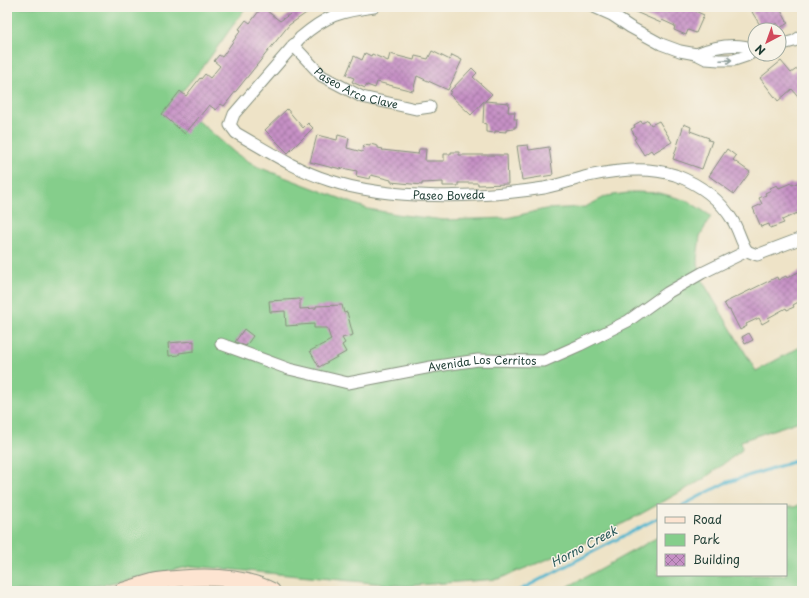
<svg xmlns="http://www.w3.org/2000/svg" width="809" height="598" viewBox="0 0 809 598" font-family="'Playpen Sans',sans-serif">
	<style>
		.green { fill: #85ce8b; stroke: #528660 }
		.lines { fill: none; stroke-linecap: round; stroke-linejoin: round }
		.stream { stroke: #50b6cf; stroke-width: 3 }
		.building { fill: url(#building-cross-hatch) }
		.street-casing { stroke: #86907e; stroke-width: 13 }
		.secondary-casing { stroke: #86907e; stroke-width: 18 }
		.street { stroke: #fff; stroke-width: 11 }
		.secondary { stroke: #fde4d1; stroke-width: 16 }
		.oneway { stroke: #8f9e9a }
		.labels { text-anchor: middle; stroke-width: 3; stroke-linejoin: round; paint-order: stroke }
		.street-label { font-size: 11px; fill: #1f3d34; stroke: #f7f3e8 }
		.water-label { font-size: 12px; font-style: italic; fill: #2b5b5b; stroke: #f7f3e8 }
	</style>
	<defs>
		<pattern id="building-cross-hatch" width="8" height="8" patternUnits="userSpaceOnUse"><rect width="8" height="8" fill="#c690c5"/><path d="M0 0l8 8M0 8l8-8" fill="none" stroke="#a077a1"/></pattern>
	</defs>
	<rect width="100%" height="100%" fill="#f7f3e8"/>
	<filter id="ink" filterUnits="userSpaceOnUse"><feTurbulence type="fractalNoise" baseFrequency=".025" numOctaves="2"/><feDisplacementMap in="SourceGraphic" scale="8" xChannelSelector="R" yChannelSelector="G"/><feConvolveMatrix kernelMatrix="1 2 1 2 8 2 1 2 1" color-interpolation-filters="sRGB"/></filter>
	<filter id="wash" filterUnits="userSpaceOnUse"><feTurbulence type="fractalNoise" baseFrequency=".012" numOctaves="4" result="noise"/><feDisplacementMap in="SourceGraphic" scale="16" xChannelSelector="R" yChannelSelector="G"/><feGaussianBlur stdDeviation="0.9" result="paint"/><feColorMatrix in="noise" values="0 0 0 0 0 0 0 0 0 0 0 0 0 0 0 0 0 1.4 0 .05"/><feComposite in="paint" operator="in"/></filter>
	<g filter="url(#wash)">
		<rect width="100%" height="100%" fill="#eee3c7"/>
		<path class="green" d="M7,7H246L206,63L180,94L186,110L235,153L258,167L368,209L403,215L444,220L507,218L545,209L585,207L607,196L635,192L660,193L688,201L711,216L700,236L697,259L703,282L756,371L802,346V420L741,441L742,450L702,480L630,520L571,550L498,579L405,586L193,566L72,591H7Z
			M802,503V591H560L658,537V575H786V507H795Z"/>
		<g class="lines">
			<path class="stream" d="M683,505L725,483L802,459
				M518,591L658,518"/>
		</g>
		<g id="blocks">
			<path class="building" d="M262,7L280,21L296,10L294,7H315L289,25L224,106L221,104L216,110L209,105L185,134L162,114L180,91L186,96L200,78L201,79L205,74L210,78L220,66L214,61L219,55L222,57L241,30L239,29L246,20L250,23Z
				M624,7H697L695,11L704,15L696,33L688,30L686,35L674,30L675,26L662,20L661,23Z
				M751,7H779L788,23L780,28L777,23L766,30H763L752,12L754,11Z
				M432,51L450,60L452,55L462,60L448,90L417,76L413,91L377,82L375,88L367,85L365,88L352,82L354,78L346,75L354,56L362,60L365,53L371,56L372,54L388,61L390,54L414,60L415,56L428,59Z
				M781,61L791,73L802,65V101L792,89L778,101L760,78Z
				M472,68L477,73L473,77L492,94L485,101L509,103L508,112H515L514,119H517L516,127H514V129L506,130V132L495,131V133L486,132V124L483,123L484,101L471,115L449,94L452,92L450,91Z
				M287,109L303,128L308,123L313,128L288,153L265,130Z
				M648,120L651,125L659,121L672,142L653,153L651,150L644,155L634,139L636,138L631,129L635,127L634,125L641,121L642,123Z
				M684,124L691,127L690,131L709,138L708,140L712,141L702,169L673,159Z
				M317,135L337,140L338,135L349,138L347,148L362,152L364,145L370,146V144L378,146V148L383,149L382,150L418,154L419,149H426L425,161H444V154H451V152H459V155H507L508,184L478,185V183H458V186H443V182L422,183V185L391,182V180L371,175L370,179L356,176L357,171L342,168L341,169L333,167V168L310,162Z
				M528,145L529,150L549,147L553,175L522,180L517,146Z
				M727,149L736,156L733,160L750,172L734,194L709,176Z
				M802,181V211L782,220L784,223L770,228L769,224L761,227L753,208L762,204L759,198L766,195L765,193L771,190L770,188L777,185L779,188L791,183L792,185Z
				M802,270V300L793,305L794,307L787,310L786,308L768,318L769,320L762,324L759,318L746,324L747,326L740,330L730,310H728L724,303L777,277L778,280L786,276L787,278Z
				M300,299V309L316,308V306L342,305L344,313L347,312L353,335L342,338L345,343L342,345L346,352L319,367L310,351L331,340L327,328H314V324L286,326L285,311L270,312L269,301Z
				M244,329L253,336L246,346L235,342Z
				M749,333L753,340L745,344L742,337Z
				M194,341V351L179,353V355L169,356L168,343Z"/>
		</g>
	</g>
	<g filter="url(#ink)">
		<use href="#blocks" fill-opacity="0" stroke="#86907e" stroke-width="1"/>
		<g class="lines">
			<g class="street-casing">
				<g id="street">
					<path id="s1" d="M374,7C341,11 325,16 300,38L234,114L230,125L236,133C266,150 296,170 328,180C389,201 481,198 544,188C559,185 573,180 588,176C616,170 647,166 675,175C699,184 720,199 733,221C739,231 741,242 747,251"/>
					<path d="M594,7L612,15L630,27L661,44L680,51L696,54L706,59L719,60H734L746,56L755,51"/>
					<path id="s2" d="M293,45L322,76L362,97L416,109L430,107"/>
					<path d="M779,45L794,41L802,36"/>
					<path d="M696,54C715,46 735,42 755,49"/>
					<path d="M747,251L757,255L802,238"/>
					<path id="s3" d="M221,344L289,369L348,383L431,367L478,360L544,361L580,345L628,321L667,293L702,273L747,251"/>
				</g>
			</g>
			<g class="secondary-casing">
				<path id="secondary" d="M122,591C134,588 146,583 158,581C194,576 239,574 272,591"/>
			</g>
			<use href="#street" class="street"/>
			<use href="#secondary" class="secondary"/>
		</g>
		<defs><path id="oneway-shaft" d="M-6 0H5M1.5-3L5.5 0L1.5 3" fill="none" stroke-width="1.6" stroke-linecap="round" stroke-linejoin="round"/></defs>
		<use class="oneway" href="#oneway-shaft" transform="translate(726 60) rotate(-2)"/>
	</g>
	<g class="labels">
		<g class="street-label">
			<text dy="4" stroke="none"><textPath href="#s2" startOffset="79">Paseo Arco Clave</textPath></text>
			<text dy="4" stroke="none"><textPath href="#s1" startOffset="430">Paseo Boveda</textPath></text>
			<text dy="4" stroke="none"><textPath href="#s3" startOffset="269">Avenida Los Cerritos</textPath></text>
		</g>
		<g class="water-label">
			<text transform="translate(584 547) rotate(-28)" y="4">Horno Creek</text>
		</g>
	</g>
	<rect width="809" height="598" fill="none" stroke="#f7f3e8" stroke-width="24"/>
	<rect x="657" y="504" width="130" height="72" fill="#f7f3e8" stroke="#a1aaa0"/>
	<rect x="665" y="517" width="20" height="6" fill="#fde4d1" stroke="#a1aaa0"/>
	<text x="693" y="524" font-size="12" fill="#1f3d34">Road</text>
	<rect x="665" y="534" width="20" height="12" fill="#85ce8b" stroke="#a1aaa0"/>
	<text x="693" y="544" font-size="12" fill="#1f3d34">Park</text>
	<rect x="665" y="554" width="20" height="12" fill="url(#building-cross-hatch)" stroke="#a1aaa0"/>
	<text x="693" y="564" font-size="12" fill="#1f3d34">Building</text>
	<g transform="translate(767 42) rotate(221)"><circle r="19" fill="#f7f3e8" stroke="#a1aaa0"/>
	<path d="M0-3L7 15L0 10L-7 15Z" fill="#d1495b"/>
	<text y="-6" font-size="11" font-weight="bold" text-anchor="middle" fill="#1f3d34">N</text>
	</g>
</svg>
